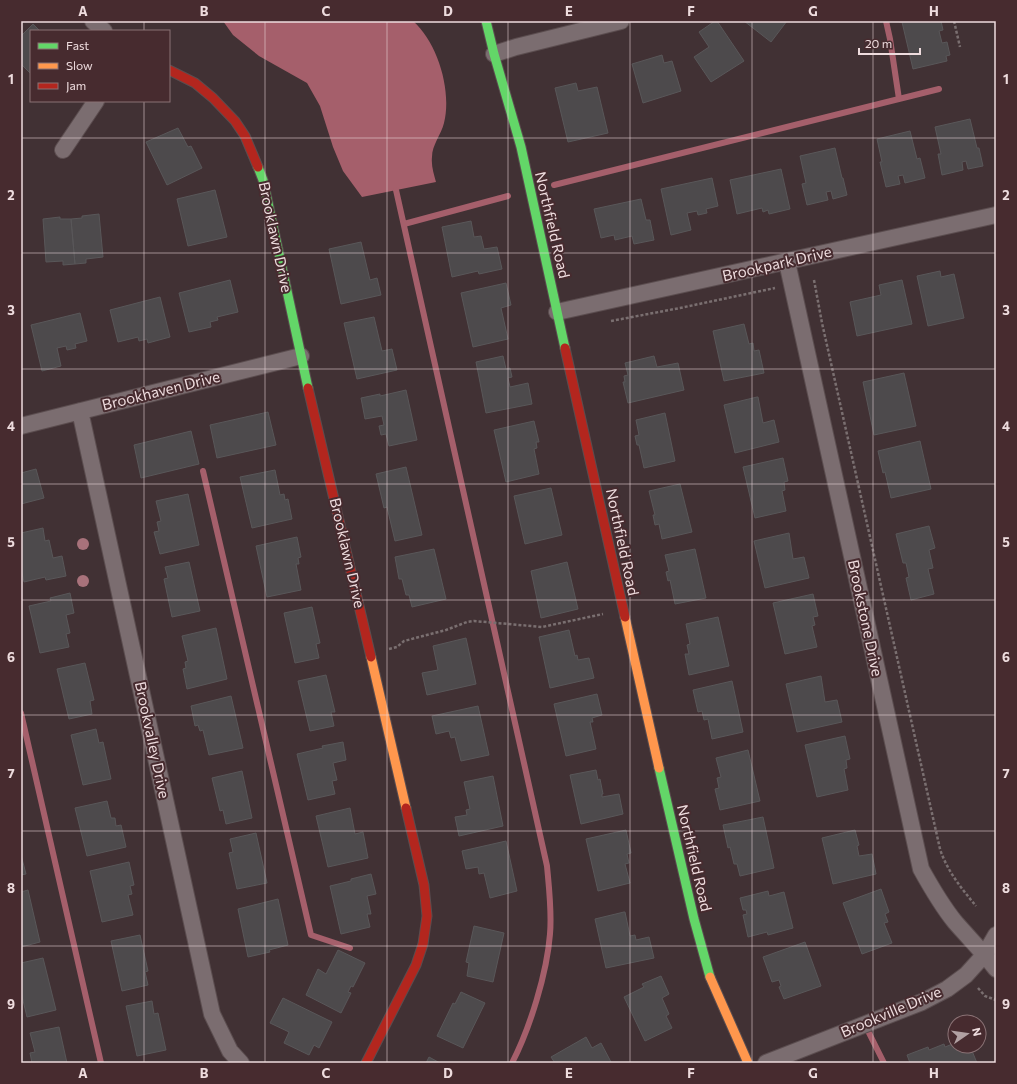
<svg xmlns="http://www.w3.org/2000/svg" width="1017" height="1084" viewBox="0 0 1017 1084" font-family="Commissioner,sans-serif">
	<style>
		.water { fill: #a55f6b }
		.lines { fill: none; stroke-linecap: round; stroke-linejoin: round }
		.stream { stroke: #a55f6b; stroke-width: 6 }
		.building { fill: #4d4a4c; stroke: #595759 }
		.street-casing { stroke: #5b4d4f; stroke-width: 18 }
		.fast-casing { stroke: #5b4d4f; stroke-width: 11 }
		.slow-casing { stroke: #5b4d4f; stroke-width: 11 }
		.jam-casing { stroke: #5b4d4f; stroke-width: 11 }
		.path { stroke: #7a6f70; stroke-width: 2.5; stroke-dasharray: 3 2; stroke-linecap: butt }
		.street { stroke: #7b6d70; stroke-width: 16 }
		.fast { stroke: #63d668; stroke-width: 9 }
		.slow { stroke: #ff974d; stroke-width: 9 }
		.jam { stroke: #b3261e; stroke-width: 9 }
		.tree { fill: #a8727b }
		.grid { fill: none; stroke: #eedcde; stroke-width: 1; stroke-opacity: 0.55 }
		.labels { text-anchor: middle; stroke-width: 4; stroke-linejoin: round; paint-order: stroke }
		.street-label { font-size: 15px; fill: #eedcde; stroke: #472b2f }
		.neatline { fill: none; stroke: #eedcde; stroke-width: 1.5 }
		.grid-label { font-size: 13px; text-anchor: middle; font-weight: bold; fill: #eedcde }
	</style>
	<rect width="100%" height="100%" fill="#413134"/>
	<path class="water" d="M223,21H413C438,43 452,91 444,123C441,135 432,145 432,157C431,166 434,174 436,182L362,197L343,171L333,147L320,106L307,83L259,56L233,35Z"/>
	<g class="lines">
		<path class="stream" d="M886,21L890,39L899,99
			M554,185L939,89
			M396,190L547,866C549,888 552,912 550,934C547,973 530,1028 512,1063
			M404,224L508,196
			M203,471L311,935L350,948
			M21,713L101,1063
			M869,1033L884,1063"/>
	</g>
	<path class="building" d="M715,21H717L744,61L711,82L694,57L709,47L699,32Z
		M744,21H787L771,42Z
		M899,21H941L943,30L939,31L942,43L947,42L950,55L946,56L947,61L913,69L902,22H899Z
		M33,24L40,31H31V74L21,64V36Z
		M662,55L664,63L672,61L681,91L643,103L632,64Z
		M576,83L578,91L597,87L608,133L568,142L555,88Z
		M970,119L977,148H979L983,166L968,169L966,161L962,162L963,170L942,175L938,154H941L935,127Z
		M178,128L188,147L191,146L202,168L167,185L146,142Z
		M910,131L917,159L920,158L925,178L905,183L903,175L898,176L900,184L886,187L880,162H882L877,139Z
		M835,148L842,178H843L847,195L833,199L831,191L826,192L828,200L807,205L802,184L806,183L800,156Z
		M781,169L790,209L769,214L768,210L763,212L762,208L737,214L730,180Z
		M712,178L718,206L706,209L707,213L698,215L697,211L687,213L691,230L671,235L661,189Z
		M215,190L227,237L188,246L177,199Z
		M641,199L646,220H650L654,240L634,244L632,236L615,240L614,235L601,238L594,209Z
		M99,214L103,257L86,259V263L75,264L71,219L82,218V216Z
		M60,217V219H71L75,264L63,265V261L46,262L43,219Z
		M471,221L474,237L481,236L484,249L497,247L502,269L479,274L478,271L452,277L442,227Z
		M361,242L370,280L377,278L381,295L341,304L329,249Z
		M940,271L941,277L954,274L964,318L928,326L917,276Z
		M230,280L238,312L217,317L218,320L210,322L211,327L189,332L179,293Z
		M902,280L912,324L857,336L850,302L881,295L879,285Z
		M506,283L511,305L501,308L508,339L473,347L461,293Z
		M160,297L170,337L148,343L147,339L139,341L138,337L118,342L110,310Z
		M80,313L87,341L75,344L76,348L67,350L66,346L57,348L61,366L42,371L31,325Z
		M374,317L382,351L392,349L397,370L357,379L344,323Z
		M744,324L749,344L753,343L754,351L759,350L764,373L724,381L713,331Z
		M503,356L506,369L510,368L512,377L508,378L510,387L528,383L532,404L486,413L476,362Z
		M654,356L657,367L678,363L684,390L628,403L623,382H625L624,376L628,375L625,363Z
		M904,373L916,426L874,435L863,382Z
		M406,390L417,440L389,446L386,434L381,435L379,426L384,425L382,416L365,419L361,398L380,394V396Z
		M757,397H758L763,423L774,420L779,442L735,453L724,405Z
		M268,412L276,445L217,458L210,425Z
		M665,413L675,461L644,468L639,445H637L635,436L639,435L636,420Z
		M534,421L539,442H536L537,448L534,449L539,474L506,482L494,430Z
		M191,431L199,464L141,478L134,445Z
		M920,441L931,489L891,498L885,472L883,473L878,451Z
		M783,458L788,481L784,482L785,490L782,491L786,511L755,518L743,467Z
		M406,467L422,535L395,541L387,507L384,508L376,474Z
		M36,469L44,498L21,504V473Z
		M275,470L280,495L284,494L285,500L288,499L292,519L252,528L240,477Z
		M680,484L692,532L662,539L659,524L655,525L653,515H655L649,491Z
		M551,488L562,535L525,544L514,496Z
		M188,494L199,545L160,554L154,532L159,531L157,522L161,521L156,501Z
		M929,526L935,548L929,550L933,568L928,569L934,594L911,600L906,578L909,577L906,563H903L896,534Z
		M43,528L45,541L49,540L53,558L62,556L66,576L46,580L45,577L24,582L21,568V533Z
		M789,533L793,559L804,557L809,578L765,588L754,541Z
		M297,537L301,557L298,558L299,564H296L301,590L267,597L256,546Z
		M434,549L446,599L412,607L409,595H406L402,579H399L395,557Z
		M695,549L706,598L675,604L670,580L668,581L666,572L669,571L665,555Z
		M189,562L200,611L172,617L164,579L168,578L165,567Z
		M567,562L578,609L541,618L531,571Z
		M70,593L74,613L66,615L70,633L66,634L69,647L40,653L29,606L51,601L50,598Z
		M813,594L818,616L813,617L815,625L812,626L817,647L785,654L773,603Z
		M312,607L320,643L316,644L319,658L295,663L284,613Z
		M718,617L729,666L689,675L685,654H689L687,645L690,644L686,624Z
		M216,628L227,679L187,689L183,669L186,668L185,662L188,661L182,636Z
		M569,630L575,656L577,655L578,660L589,658L594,678L550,688L539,637Z
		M466,638L476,684L427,695L422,673L438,670L433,646Z
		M85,663L94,700L90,701L92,714L69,719L57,669Z
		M326,675L335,712H331L334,726L310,731L298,681Z
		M821,676L825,702L837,700L842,722L797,732L786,684Z
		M732,681L743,732L712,739L708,719L704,720L702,711L698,712L693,690Z
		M597,694L602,715L592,718L593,722H590L596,749L566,756L554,704Z
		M231,696L243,748L209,755L203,730L200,731L198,725L195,726L191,706Z
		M478,706L489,755L461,761L455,737L451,738L449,731L436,734L432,716Z
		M96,729L99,743L103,742L111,779L83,785L71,735Z
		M845,736L850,759L846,760L847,768L844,769L848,790L817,797L805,745Z
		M343,742L346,760L333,763L337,780L332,781L335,794L308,800L297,754L323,748L322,746Z
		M748,750L760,801L720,810L715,789L719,788L717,778L721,777L716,758Z
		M596,770L598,780L600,779L603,794H602V797L619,794L623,814L581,824L570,775Z
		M242,771L252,818L226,824L223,810L220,811L212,778Z
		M493,776L503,826L459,836L455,817L467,815L466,810L470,809L464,782Z
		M107,801L111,818H115L116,826L121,825L126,847L87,856L75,808Z
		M350,808L355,834L363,832L368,858L328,867L316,816Z
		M763,817L774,868L740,876L737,864H734L730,847L728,848L723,825Z
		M626,830L631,853L627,854L629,863L625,864L630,883L598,891L586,839Z
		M855,830L859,845L857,846L859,856L872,854L876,874L833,884L822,838Z
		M256,833L267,883L237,889L229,853L233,852L230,839Z
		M506,841L517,891L490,898L484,873L479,874L478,867L466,869L462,851Z
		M21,855L26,874L21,875Z
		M129,862L134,885L130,886L132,894L128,895L133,915L102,922L90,871Z
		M371,874L376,894L367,896L371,914H367L370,927L341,934L330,886L351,881V879Z
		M881,889L889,912L885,914L888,922L884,923L892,943L862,954L843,903Z
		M28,890L40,942L21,947V892Z
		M768,891L769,896L784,892L793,928L768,935L767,932L748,937L743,915L747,914L746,910H743L740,898Z
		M278,899L288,945L269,950L270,952L248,957L238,909Z
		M624,912H625L630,936L635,935L636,940L649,937L654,958L606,968L595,919Z
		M474,926L504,933L493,982L467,976L469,963L466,962Z
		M140,935L148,971L145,972L148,985L122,991L111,941Z
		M805,942L821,986L784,999L779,987L781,986L779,980L772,982L763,957Z
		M338,950L365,963L353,987L351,986L348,992L351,993L341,1013L306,995L318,969L326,974Z
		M43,958L56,1010L27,1017L21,992V963Z
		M661,976L669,994L662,998L669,1014L666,1016L672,1028L645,1041L624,997L644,987L642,984Z
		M461,992L485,1003L463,1048L437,1036L453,1003L455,1004Z
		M283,998L332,1022L319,1048L314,1045L309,1055L284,1043L289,1032L270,1023Z
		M152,1001L154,1014L158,1013L166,1050L137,1056L126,1006Z
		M59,1027L67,1063H32L30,1053L35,1052L30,1033Z
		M586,1037L592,1048L601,1043L611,1062L609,1063H555L551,1057Z
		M955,1043V1046H970L977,1063H910L907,1055L928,1047L929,1050L944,1044L945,1047Z
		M429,1057L440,1063H426Z"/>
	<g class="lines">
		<g class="street-casing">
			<path id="street" d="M93,21L104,31
				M494,54L516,47L621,21
				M63,150L96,101
				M787,262L921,869C931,887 942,906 955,922C969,938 983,952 996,969
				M557,312L996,215
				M80,411L212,1014L230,1051L241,1063
				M21,426L301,356
				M766,1063L922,1002L947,989L966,975L985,954L996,935"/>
		</g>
		<g class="fast-casing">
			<path id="fast" d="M486,21L494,54L521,147L565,348
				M258,167L263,180L308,388
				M659,768L694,919L710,977"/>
		</g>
		<g class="slow-casing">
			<path id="slow" d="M625,617L659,768
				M371,657L406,808
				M710,977L748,1063"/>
		</g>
		<g class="jam-casing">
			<path id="jam" d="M169,70L195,83L213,98L235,121L245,136L258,167
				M565,348L625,617
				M308,388L371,657
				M366,1063L416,965L423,944L427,916L424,885L406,808"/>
		</g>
		<path class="path" d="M954,21L960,47
			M814,280L822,323L940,849C947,871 962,889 976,906
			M611,321L680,308L775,288
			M389,649L397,647L404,641L446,630L467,622L474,621L542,627L603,614
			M978,988L985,996L996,1000"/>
		<use href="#street" class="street"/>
		<use href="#fast" class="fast"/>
		<use href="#slow" class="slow"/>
		<use href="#jam" class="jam"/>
	</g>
	<g class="tree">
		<circle cx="83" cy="544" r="6"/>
		<circle cx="83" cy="581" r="6"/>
	</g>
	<path class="grid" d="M144,21V31M265,21V1063M387,21V1063M508,21V1063M630,21V1063M752,21V1063M873,21V1063M144,101V1063M21,138H996M21,253H996M21,369H996M21,484H996M21,600H996M21,715H996M21,831H996M21,946H996"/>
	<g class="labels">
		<g class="street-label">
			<text transform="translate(552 225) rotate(77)" y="5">Northfield Road</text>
			<text transform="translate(275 237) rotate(78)" y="5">Brooklawn Drive</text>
			<text transform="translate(777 264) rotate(-13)" y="5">Brookpark Drive</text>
			<text transform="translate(161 391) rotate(-14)" y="5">Brookhaven Drive</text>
			<text transform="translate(622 542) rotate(78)" y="5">Northfield Road</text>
			<text transform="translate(347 553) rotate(77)" y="5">Brooklawn Drive</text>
			<text transform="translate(865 618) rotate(78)" y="5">Brookstone Drive</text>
			<text transform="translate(152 740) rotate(78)" y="5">Brookvalley Drive</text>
			<text transform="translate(694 858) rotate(77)" y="5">Northfield Road</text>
			<text transform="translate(891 1012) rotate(-23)" y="5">Brookville Drive</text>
		</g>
	</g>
	<rect width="1017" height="1084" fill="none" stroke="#472b2f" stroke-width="44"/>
	<rect x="30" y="30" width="140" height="72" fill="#472b2f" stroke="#8a7275"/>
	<rect x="38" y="43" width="20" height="6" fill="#63d668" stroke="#8a7275"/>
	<text x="66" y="50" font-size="12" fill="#eedcde">Fast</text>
	<rect x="38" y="63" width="20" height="6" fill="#ff974d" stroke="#8a7275"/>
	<text x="66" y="70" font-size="12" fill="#eedcde">Slow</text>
	<rect x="38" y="83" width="20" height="6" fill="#b3261e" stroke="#8a7275"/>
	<text x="66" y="90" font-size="12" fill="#eedcde">Jam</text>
	<g transform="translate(967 1034) rotate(77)"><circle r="19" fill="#472b2f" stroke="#8a7275"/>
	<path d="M0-3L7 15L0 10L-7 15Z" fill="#b1a0a2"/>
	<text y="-6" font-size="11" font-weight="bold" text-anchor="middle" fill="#eedcde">N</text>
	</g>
	<path d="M859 48v6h61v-6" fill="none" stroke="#eedcde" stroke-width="2"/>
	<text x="865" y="48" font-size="12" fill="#eedcde" stroke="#472b2f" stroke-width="3" paint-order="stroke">20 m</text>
	<rect x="22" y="22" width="973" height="1040" class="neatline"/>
	<g class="grid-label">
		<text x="83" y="16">A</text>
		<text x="204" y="16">B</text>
		<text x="326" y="16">C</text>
		<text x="448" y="16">D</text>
		<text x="569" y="16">E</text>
		<text x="691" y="16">F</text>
		<text x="813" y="16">G</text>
		<text x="934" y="16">H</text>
		<text x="11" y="84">1</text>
		<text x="1006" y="84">1</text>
		<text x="11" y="200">2</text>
		<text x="1006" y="200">2</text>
		<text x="11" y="315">3</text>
		<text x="1006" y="315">3</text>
		<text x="11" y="431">4</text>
		<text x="1006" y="431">4</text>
		<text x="11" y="547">5</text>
		<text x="1006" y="547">5</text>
		<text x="11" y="662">6</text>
		<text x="1006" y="662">6</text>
		<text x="11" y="778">7</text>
		<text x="1006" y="778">7</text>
		<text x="11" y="893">8</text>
		<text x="1006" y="893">8</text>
		<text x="11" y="1009">9</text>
		<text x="1006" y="1009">9</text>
		<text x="83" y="1078">A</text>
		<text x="204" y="1078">B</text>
		<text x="326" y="1078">C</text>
		<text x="448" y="1078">D</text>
		<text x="569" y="1078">E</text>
		<text x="691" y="1078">F</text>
		<text x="813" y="1078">G</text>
		<text x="934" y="1078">H</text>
	</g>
</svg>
